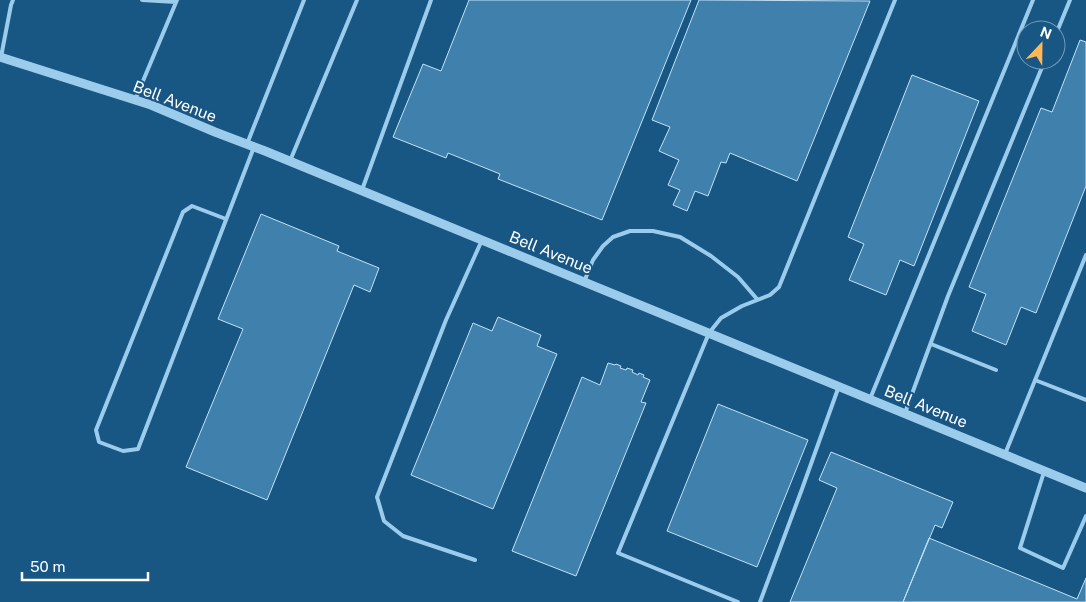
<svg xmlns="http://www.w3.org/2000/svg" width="1086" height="602" viewBox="0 0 1086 602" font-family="'Public Sans',sans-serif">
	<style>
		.building { fill: #4080ad; stroke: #c1e3f9 }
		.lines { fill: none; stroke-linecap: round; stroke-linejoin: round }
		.service { stroke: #9cccec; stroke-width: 4 }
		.tertiary { stroke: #9cccec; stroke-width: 9 }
		.labels { text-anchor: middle; stroke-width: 4; stroke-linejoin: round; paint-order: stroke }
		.street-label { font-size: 16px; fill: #fff; stroke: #185684 }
	</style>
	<rect width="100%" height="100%" fill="#185684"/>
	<path class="building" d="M469,0H691L602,220L498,179L500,174L448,153L446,158L393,137L423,64L441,71Z
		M699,0L870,1L797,181L730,153L726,163L721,162L708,196L695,191L687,211L673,205L680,190L668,185L679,160L659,151L670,127L652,120Z
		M1080,40L1086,42V186L1036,313L1021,307L1006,345L972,331L986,294L969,287L1041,108L1052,112Z
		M912,75L979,101L914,266L900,260L886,295L849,280L864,244L848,237Z
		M261,214L339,246L337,251L379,268L370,292L354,285L267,500L186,467L243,329L218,319Z
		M498,317L541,335L537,346L557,354L493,509L411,475L473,323L492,331Z
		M608,363L615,365L616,364L621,366L620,368L626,370L627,368L633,370L632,372L638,375L639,373L644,375L643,377L650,380L641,402L646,403L576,576L512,551L582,377L600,385Z
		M718,404L808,440L757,567L667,531Z
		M831,452L953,502L942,528L935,525L903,602H790L837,488L819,480Z
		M929,538L1077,599L1086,578V602H903Z"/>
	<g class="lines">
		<path class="service" d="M142,0L176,2
			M1056,34L1070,0
			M1,57L11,5L13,0
			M135,100L177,0
			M247,144L304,0
			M290,161L357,0
			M362,190L431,0
			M226,219L192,206L183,212L96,430L99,442L123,451L138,449L254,147
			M584,282L593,260L603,246L613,237L630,231H653L680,237L711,256L738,277L757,299
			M931,344L996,370
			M1035,380L1086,400
			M870,399L1033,0
			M905,413L948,296L1045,60
			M1005,454L1086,255
			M1044,472L1020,548L1063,568L1086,516
			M475,560L403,536L384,521L377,497L446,320L482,240
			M738,602L618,553L709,333L721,318L742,306L770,295L779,287L895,0
			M760,602L802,489L839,386"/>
		<path class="tertiary" d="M0,57L151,105L215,132L265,151L1086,488"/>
	</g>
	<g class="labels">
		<g class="street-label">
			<text transform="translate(175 101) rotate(21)" y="6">Bell Avenue</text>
			<text transform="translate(551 252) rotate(22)" y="6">Bell Avenue</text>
			<text transform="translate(926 406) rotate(22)" y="6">Bell Avenue</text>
		</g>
	</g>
	<g transform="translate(1041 45) rotate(22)"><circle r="24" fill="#185684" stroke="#749ab5"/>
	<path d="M0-4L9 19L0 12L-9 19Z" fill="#ffb758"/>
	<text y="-8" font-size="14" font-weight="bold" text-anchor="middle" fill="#ffffff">N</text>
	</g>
	<path d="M22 572v8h126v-8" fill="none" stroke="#ffffff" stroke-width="2.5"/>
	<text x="30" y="572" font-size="15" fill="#ffffff" stroke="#185684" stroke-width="4" paint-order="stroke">50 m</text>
</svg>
